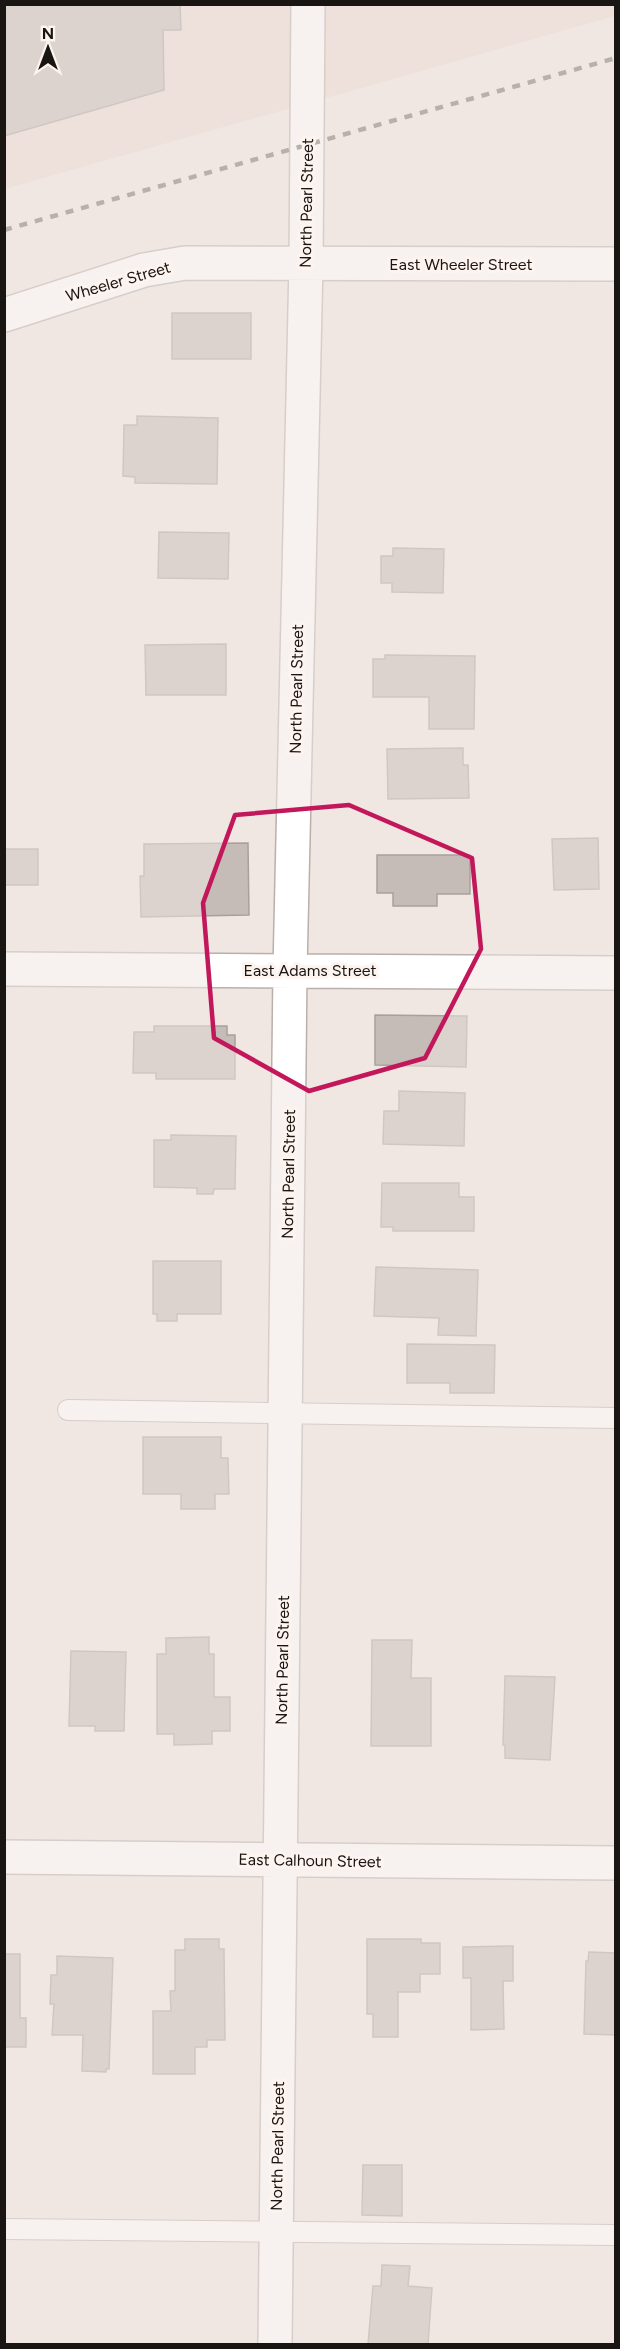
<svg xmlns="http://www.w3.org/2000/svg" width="620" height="2349" viewBox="0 0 620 2349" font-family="Figtree,sans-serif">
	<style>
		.built { fill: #ead8d0 }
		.building { fill: #c5bbb7; stroke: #a9a09c; stroke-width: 1.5 }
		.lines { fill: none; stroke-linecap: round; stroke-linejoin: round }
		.lane-casing { stroke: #b9afab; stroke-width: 22 }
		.street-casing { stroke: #b9afab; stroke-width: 36 }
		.lane { stroke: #fff; stroke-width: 20 }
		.street { stroke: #fff; stroke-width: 33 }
		.rail { stroke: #746e6b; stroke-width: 4.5; stroke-dasharray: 8 8; stroke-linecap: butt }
		.marked { fill: none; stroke: #c2185b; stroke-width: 4.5; stroke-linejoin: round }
		.labels { text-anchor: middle; stroke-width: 6; stroke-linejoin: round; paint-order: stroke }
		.street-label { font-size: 16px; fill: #181513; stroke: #fef4ef }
	</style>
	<rect width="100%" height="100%" fill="#f1e7e2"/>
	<path class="built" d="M5,5H615V16L5,189Z"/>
	<path class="building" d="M4,4H180L181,30H163L164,90L4,136Z
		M172,313H251V359H172Z
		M137,416L218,418L217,484L135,483V477L123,476L124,425H137Z
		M159,532L229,533L228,579L158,578Z
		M393,548L444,549L443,593L392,592V583H381V556H393Z
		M226,644V695H146L145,645Z
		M385,655L475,656L474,729H429V697H373V659H385Z
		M463,748V765H468L469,798L388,799L387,749Z
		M598,838L599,889L554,890L552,839Z
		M248,843L249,915L141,917L140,876H144V844Z
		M4,849H38V885H4Z
		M377,855H470V894H437V906H393V893H377Z
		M375,1015L467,1016L466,1067L375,1065Z
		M154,1026H227V1035H235V1079H156V1073H133L134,1032H154Z
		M399,1091L465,1093L464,1146L383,1144L384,1111H399Z
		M171,1135L236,1136L235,1189H214L213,1194H197V1188L154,1187V1140H171Z
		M382,1183H459V1197H474V1231H393V1227H381Z
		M153,1261H221V1314H177V1321H157V1314H153Z
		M376,1267L478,1270L476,1336L438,1335L439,1318L374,1316Z
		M407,1344L495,1345L494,1393H450V1383H407Z
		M143,1437H221V1458H228L229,1494H215V1509H181V1494H143Z
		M209,1637V1654H214V1697H230V1731H212V1744L174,1745V1734H157V1654H166V1638Z
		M372,1640H412L411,1678H431V1746H371Z
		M71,1651L126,1652L124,1731H95V1726H69Z
		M505,1676L555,1677L550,1760L505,1758V1745H503Z
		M185,1939H219V1949H224L225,2040H207V2047H195V2074H153V2011H171L170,1991H175V1950H185Z
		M367,1939H421V1943H440V1974H420V1992H398V2037H373V2014H367Z
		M513,1946V1981H503L504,2029L471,2030V1978H463V1947Z
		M589,1952L616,1953V2035L584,2034L586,1961H588Z
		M4,1954H20V2018H26V2047H4Z
		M57,1956L113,1958L109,2069H106V2072L82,2071L83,2035H52L54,2004H50L51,1975H57Z
		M363,2165H402V2216L362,2215Z
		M382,2265L410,2266L408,2286L432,2288L428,2344H368L373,2286H381Z"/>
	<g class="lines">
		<g class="lane-casing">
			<path id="lane" d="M68,1410L616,1418
				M4,2229L616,2235"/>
		</g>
		<g class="street-casing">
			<path id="street" d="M4,315L144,270L185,263L616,264
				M4,969L616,973
				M4,1857L616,1863
				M275,2344L290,970L306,264L308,4"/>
		</g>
		<use href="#lane" class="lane"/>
		<use href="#street" class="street"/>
		<path class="rail" d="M4,230L616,58"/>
	</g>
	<path d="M0 0H620V2349H0ZM349,805L472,858L481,949L425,1058L309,1091L214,1038L203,903L235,815Z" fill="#f1e7e2" fill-opacity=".55" fill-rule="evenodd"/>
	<path class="marked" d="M349,805L472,858L481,949L425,1058L309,1091L214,1038L203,903L235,815Z"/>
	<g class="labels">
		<g class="street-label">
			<text transform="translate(306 203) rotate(-89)" y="6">North Pearl Street</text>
			<text x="461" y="270">East Wheeler Street</text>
			<text transform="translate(118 281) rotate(-16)" y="6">Wheeler Street</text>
			<text transform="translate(296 689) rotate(-89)" y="6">North Pearl Street</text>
			<text x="310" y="976">East Adams Street</text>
			<text transform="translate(288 1174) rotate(-89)" y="6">North Pearl Street</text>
			<text transform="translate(282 1660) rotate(-89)" y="6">North Pearl Street</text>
			<text transform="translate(310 1860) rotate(1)" y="6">East Calhoun Street</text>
			<text transform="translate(277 2146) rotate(-89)" y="6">North Pearl Street</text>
		</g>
	</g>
	<rect width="620" height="2349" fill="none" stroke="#181513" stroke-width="12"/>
	<g transform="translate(48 48)" stroke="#fef4ef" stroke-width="4.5" paint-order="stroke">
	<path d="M0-4.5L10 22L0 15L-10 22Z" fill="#181513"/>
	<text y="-9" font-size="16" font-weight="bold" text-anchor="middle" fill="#181513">N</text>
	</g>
</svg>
